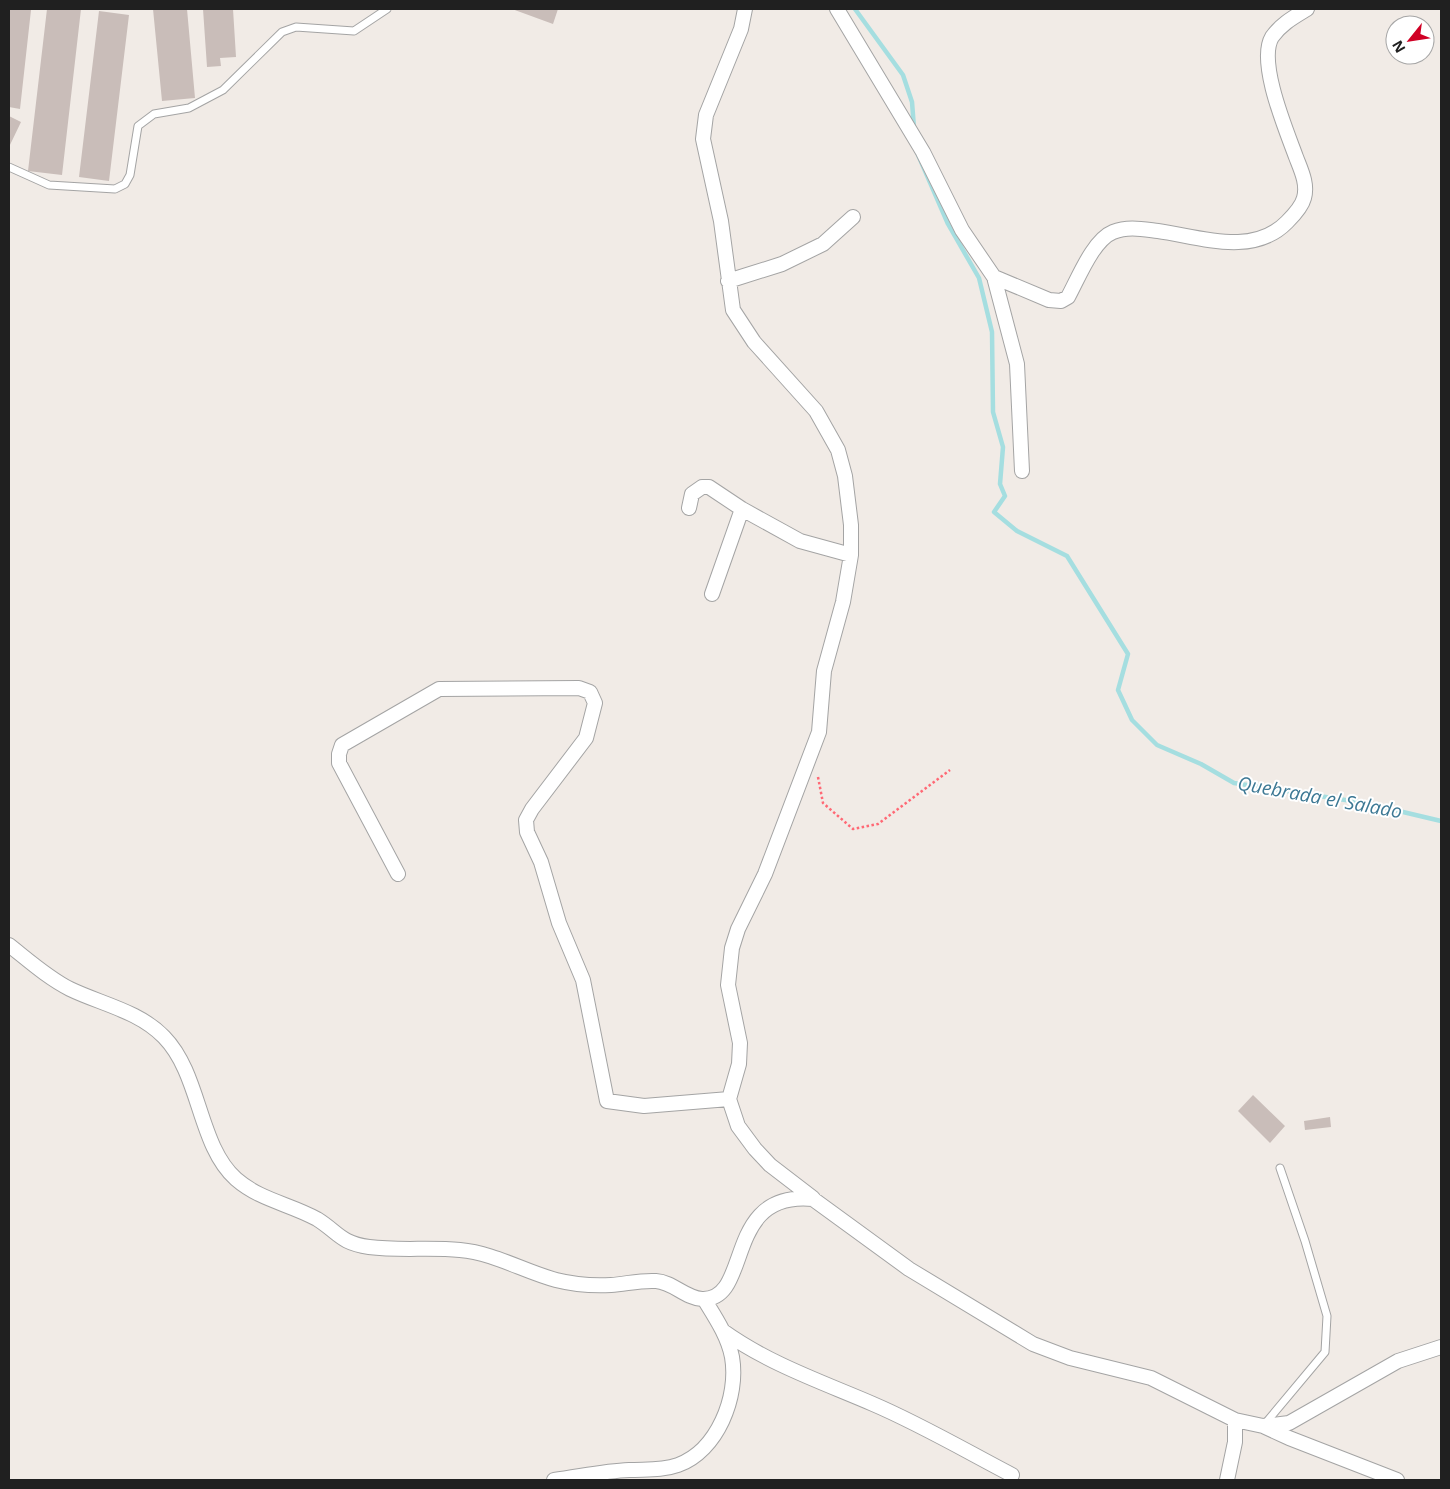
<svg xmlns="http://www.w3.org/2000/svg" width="1450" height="1489" viewBox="0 0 1450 1489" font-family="'Open Sans',sans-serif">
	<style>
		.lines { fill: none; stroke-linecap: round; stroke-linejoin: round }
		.stream { stroke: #a5dee0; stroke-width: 4.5 }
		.building { fill: #c9bdb9 }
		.service-casing { stroke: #a4a4a4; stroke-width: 9 }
		.minor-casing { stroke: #a4a4a4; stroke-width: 16 }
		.path { stroke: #ff6975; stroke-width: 2.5; stroke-dasharray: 2.5 2.5; stroke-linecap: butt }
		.service { stroke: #fff; stroke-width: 7 }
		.minor { stroke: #fff; stroke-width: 14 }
		.labels { text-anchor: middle; stroke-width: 4; stroke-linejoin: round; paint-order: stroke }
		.water-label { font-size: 19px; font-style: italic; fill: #3c7894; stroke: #fff }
	</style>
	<rect width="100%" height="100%" fill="#f1ebe6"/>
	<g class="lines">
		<path class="stream" d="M855,9L903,75L912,102L914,128
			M916,150L948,224L979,278L992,332L993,412L1003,447L1000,484L1005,496L994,512L1017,531L1067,556L1128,654L1118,690L1132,720L1157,745L1201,764L1234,783L1365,803L1441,821"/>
	</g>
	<path class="building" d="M9,9L31,10L20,109L9,107Z
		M47,9H81L62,175L28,171Z
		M153,9H187L195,98L162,101Z
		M203,9H233L236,57L220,58L221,66L207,67Z
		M512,9H558L553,24Z
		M99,11L129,15L109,181L79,177Z
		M9,116L21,122L9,147Z
		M1253,1095L1285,1126L1270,1143L1238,1111Z
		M1330,1117L1331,1127L1305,1130L1304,1121Z"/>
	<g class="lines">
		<g class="service-casing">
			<path id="service" d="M9,167L49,185L115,189L125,184L130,175L138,126L154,114L189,108L223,90L282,32L296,27L354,31L387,9
				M1264,1425L1325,1352L1327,1316L1305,1241L1280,1168"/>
		</g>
		<g class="minor-casing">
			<path id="minor" d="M745,9L741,29L706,115L703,139L721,221L733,310L754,342L816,411L838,450L845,476L851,525V555L843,602L824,671L819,732L765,874L738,929L732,948L728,985L740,1043L739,1064L729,1099L738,1126L755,1149L770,1165L813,1198
				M837,9L923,152L962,230L994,277L1049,300L1061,301L1068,297C1078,279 1093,240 1113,232C1128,226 1142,229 1158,231C1200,237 1253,257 1287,222C1293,216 1302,206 1304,198C1308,184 1301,170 1296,157C1287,132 1257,62 1272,37C1281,24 1294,17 1307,9
				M994,277L1017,364L1022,471
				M728,281L782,264L823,244L853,217
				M689,508L692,494L702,487H709L742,509L800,541L851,555
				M712,594L742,509
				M398,874L339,763V754L342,745L439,689L579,688L590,692L595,703L586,738L532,809L526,820L527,832L541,862L559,923L583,980L607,1101L644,1106L729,1099
				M9,945C28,960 48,978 70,989C101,1004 139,1011 164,1037C201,1075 198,1145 236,1179C260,1200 290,1204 317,1219C338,1232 340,1243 369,1247C399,1251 430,1247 460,1250C494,1253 523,1271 556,1280C572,1284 593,1286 611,1285C626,1284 640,1280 656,1281C673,1282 685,1298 702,1299C753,1301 722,1190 813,1199L909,1269L1033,1344L1070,1358L1151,1378L1235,1420L1263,1426L1289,1423L1398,1361L1441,1347
				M723,1331C769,1364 822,1382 873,1404C920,1424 966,1451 1012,1475
				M1263,1426L1289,1438L1397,1480
				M554,1480C578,1477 604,1471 629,1470C646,1469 661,1471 678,1465C717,1451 739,1397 732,1357C728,1336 715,1317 704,1299
				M1227,1480L1235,1442V1420"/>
		</g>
		<path class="path" d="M818,777L823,803L853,829L878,824L950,770"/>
		<use href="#service" class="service"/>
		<use href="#minor" class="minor"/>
	</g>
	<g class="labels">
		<g class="water-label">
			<text transform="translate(1320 797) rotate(10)" y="7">Quebrada el Salado</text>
		</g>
	</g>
	<rect width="1450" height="1489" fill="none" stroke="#202020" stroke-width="20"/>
	<g transform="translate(1410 40) rotate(240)"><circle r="24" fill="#ffffff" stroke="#a6a6a6"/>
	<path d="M0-4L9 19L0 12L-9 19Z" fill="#d00025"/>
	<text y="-8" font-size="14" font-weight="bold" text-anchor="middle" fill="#202020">N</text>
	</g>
</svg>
